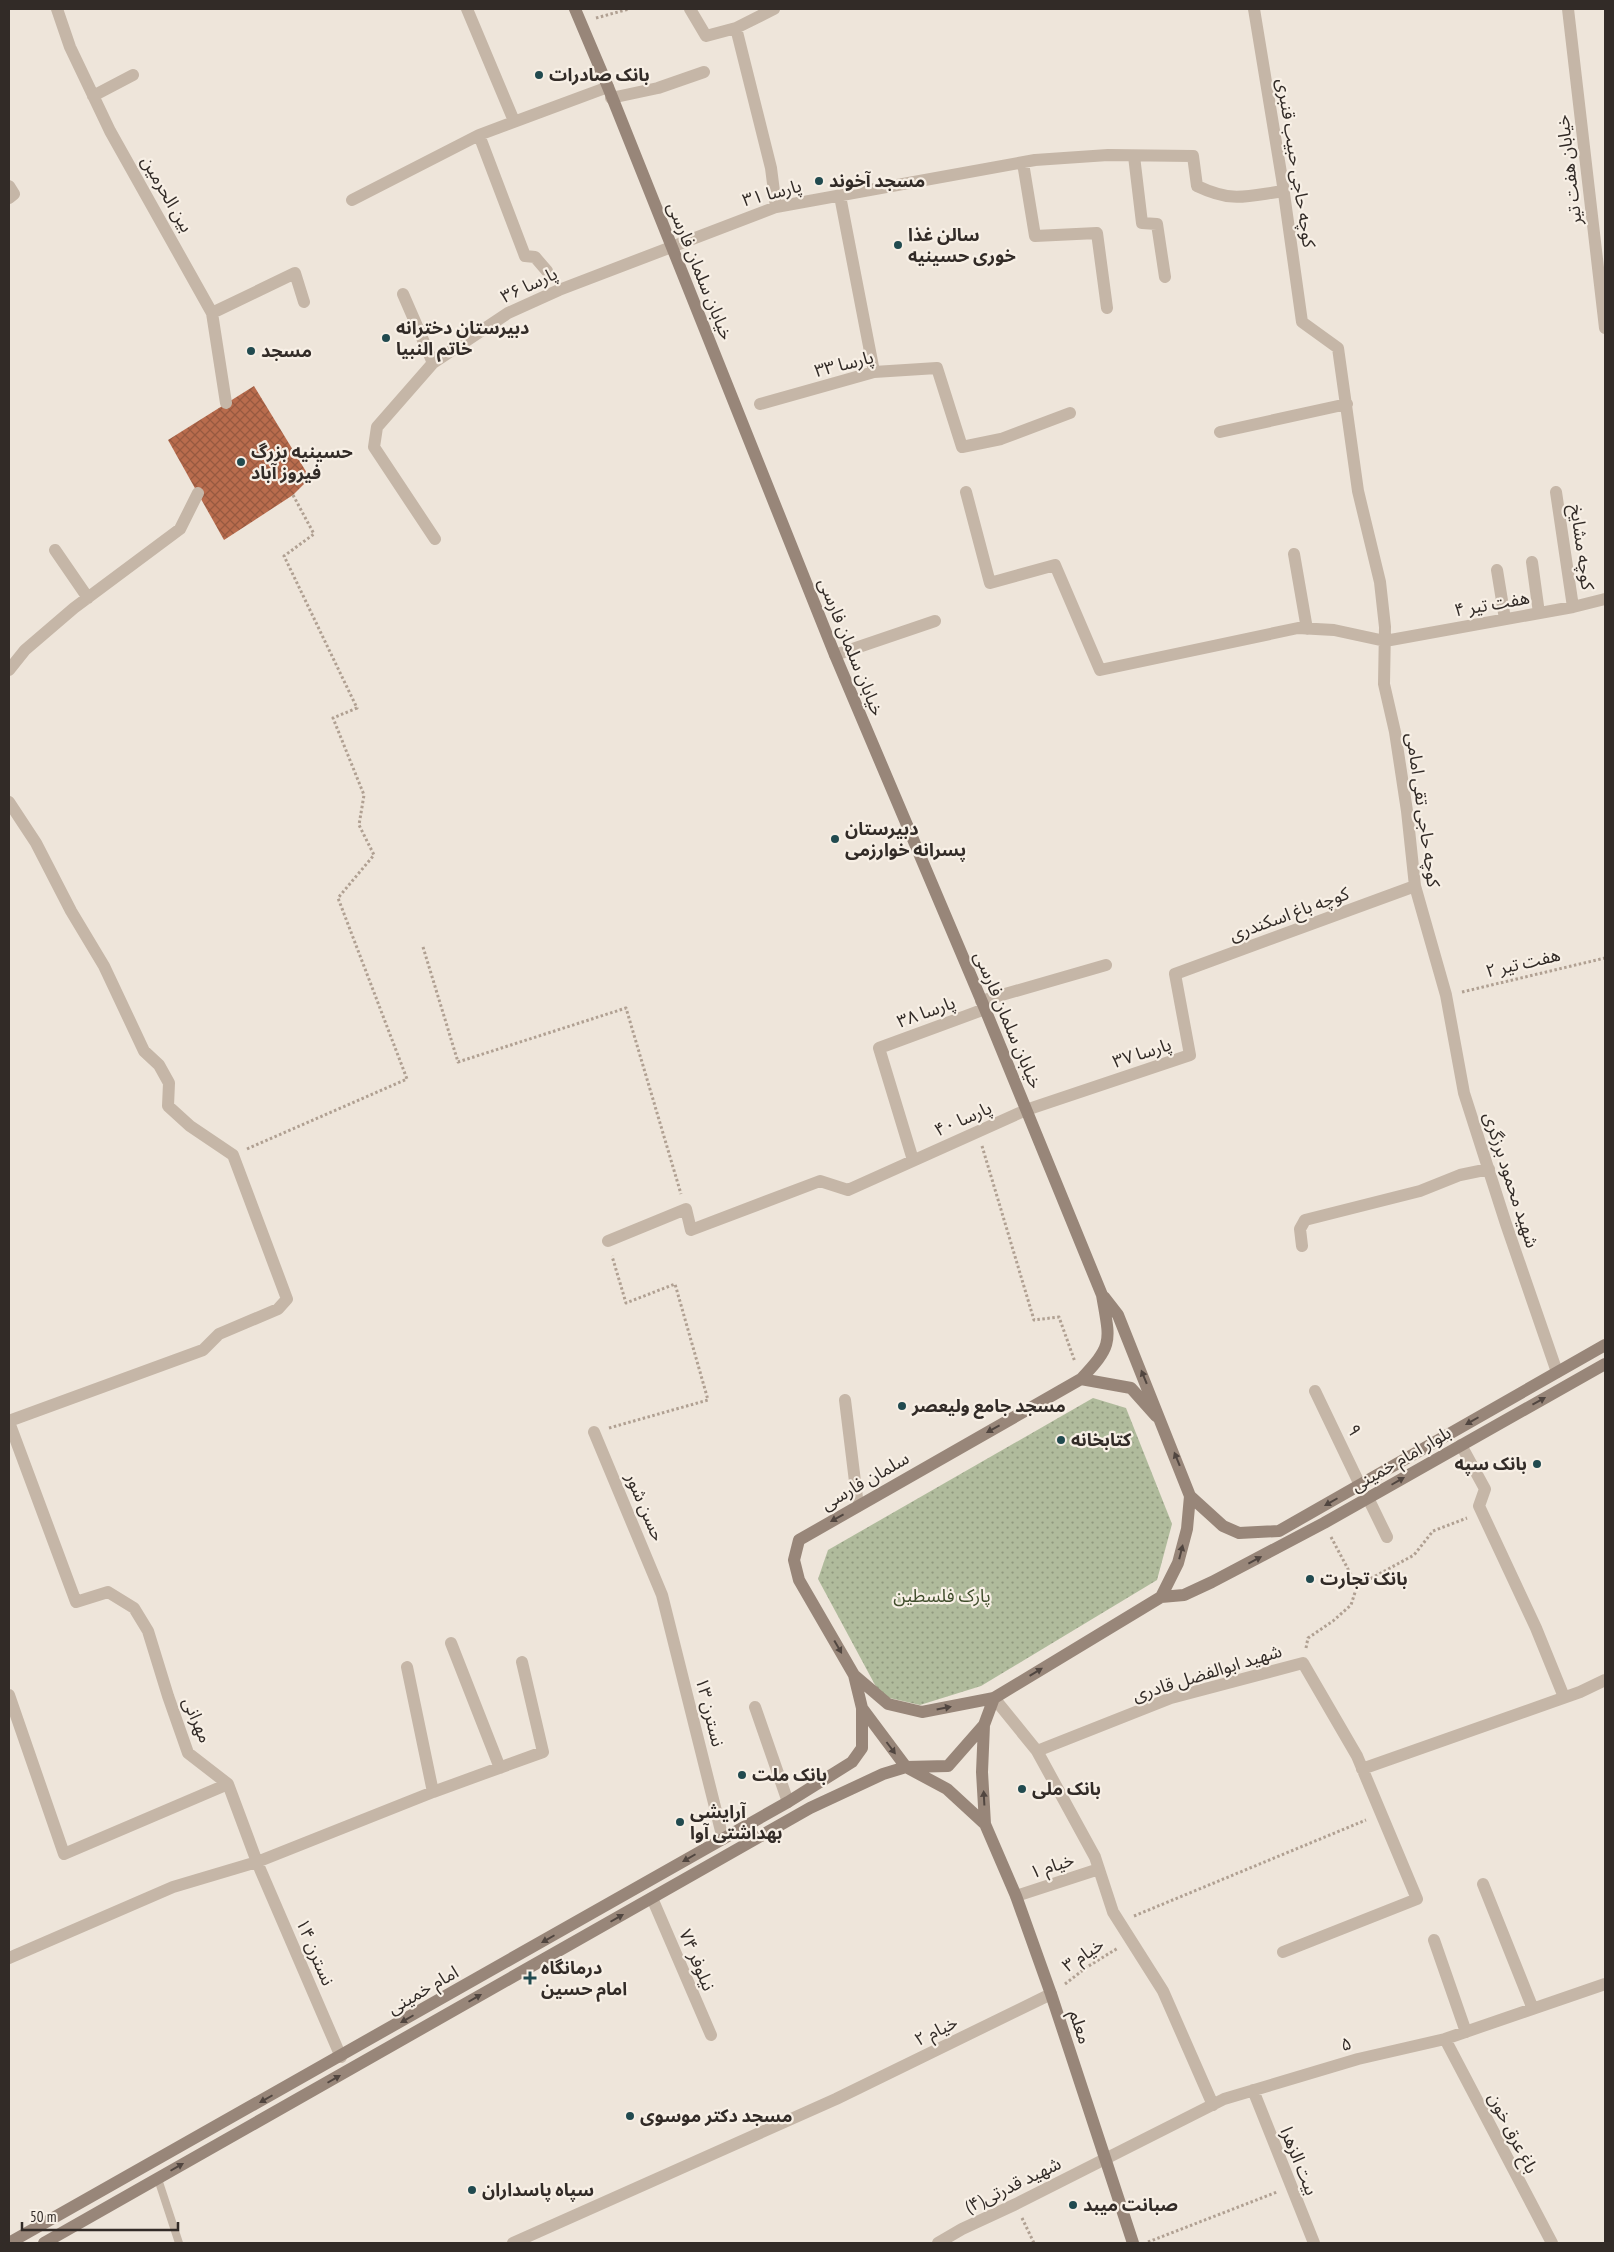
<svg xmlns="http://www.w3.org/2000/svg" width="1614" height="2252" viewBox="0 0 1614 2252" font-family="'PT Sans Narrow','Noto Sans Arabic',sans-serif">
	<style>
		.grass { fill: url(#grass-dots) }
		.building { fill: url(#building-cross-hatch) }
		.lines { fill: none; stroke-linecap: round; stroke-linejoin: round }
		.path { stroke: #b0a092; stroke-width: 3; stroke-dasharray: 2.5 2.5; stroke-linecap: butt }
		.service { stroke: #c5b6a7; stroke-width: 8 }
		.minor { stroke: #c5b6a7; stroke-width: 12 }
		.tertiary { stroke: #c5b6a7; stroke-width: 12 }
		.secondary { stroke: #988679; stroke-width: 12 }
		.oneway { fill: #514640 }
		.poi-dot { fill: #214a4f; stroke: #f7efe5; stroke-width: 2 }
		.labels { text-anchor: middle; stroke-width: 4.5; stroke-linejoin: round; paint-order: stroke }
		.poi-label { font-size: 18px; font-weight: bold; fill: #322b27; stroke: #f7efe5; text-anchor: start }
		.street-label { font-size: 18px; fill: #322b27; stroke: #f7efe5 }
		.park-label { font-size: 18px; fill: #414e2d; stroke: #f7efe5 }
	</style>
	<defs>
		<pattern id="grass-dots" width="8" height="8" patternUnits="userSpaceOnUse" patternTransform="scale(1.25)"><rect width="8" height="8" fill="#b0bb9c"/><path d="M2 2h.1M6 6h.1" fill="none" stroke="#90987f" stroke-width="1.8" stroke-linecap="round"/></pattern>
		<pattern id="building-cross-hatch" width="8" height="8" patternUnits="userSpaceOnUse" patternTransform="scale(1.25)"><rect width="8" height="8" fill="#b96c4d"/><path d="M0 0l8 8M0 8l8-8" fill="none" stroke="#975940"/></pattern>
	</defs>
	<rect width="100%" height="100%" fill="#eee5da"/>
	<path class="grass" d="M1093,1398L1126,1408L1172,1524L1157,1580L981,1686L920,1705L881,1696L818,1579L828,1550Z"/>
	<path class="building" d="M254,386L310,478L293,495L224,540L168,440Z"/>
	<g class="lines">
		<path class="path" d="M596,18L629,9
			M423,947L458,1062L626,1008L681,1194
			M1462,992L1605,958
			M982,1146L1034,1320L1059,1317L1075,1362
			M247,1149L407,1079L338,898L374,855L359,825L364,795L333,718L357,708L284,556L314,534L293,495
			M609,1428L708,1400L675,1284L626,1303L612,1256
			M1331,1537L1357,1586
			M1306,1648L1308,1638L1333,1621L1351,1605L1357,1586L1414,1555L1433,1531L1467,1518
			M1134,1916L1366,1820
			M1065,1984L1087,1967L1118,1948
			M1022,2218L1034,2243
			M1148,2242L1277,2192"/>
		<path class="service" d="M158,2179L179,2243"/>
		<path class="minor" d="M57,9L70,47L110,131L212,313L226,403
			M467,9L514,121
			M690,9L706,36L736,28L774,9
			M1254,9L1282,179L1302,322L1338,348L1358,491L1380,582L1385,627L1384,684L1395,732L1407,811L1415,886L1446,995L1464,1093L1506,1224L1557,1372
			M736,28L771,168L776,207
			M93,96L133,75
			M611,98L658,88L704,72
			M479,135L525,256L535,257L547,271
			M1134,156L1142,223L1157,224L1165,277
			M1023,163L1035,236L1097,233L1107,308
			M9,186L14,194L9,198
			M840,196L874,372
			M352,200L479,135L608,87
			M403,294L433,363
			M212,313L295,273L304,302
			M760,404L874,372L937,368L962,447L1001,439L1070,413
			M1220,432L1347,404
			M966,492L990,583L1055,565L1100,670L1298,628L1334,630L1385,641L1573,607L1605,599
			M1556,492L1573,607
			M435,539L374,447L377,427L433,363L508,313L559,290L776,207L1035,160L1108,155L1193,156L1197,186C1233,203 1246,196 1284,191
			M55,550L88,598
			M1294,554L1307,629
			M1532,562L1539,613
			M1497,570L1505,619
			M835,655L935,621
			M9,670L25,650L74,608L180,529L198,493
			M9,802L36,843L71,911L104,966L144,1051L159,1065L169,1083L168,1106L190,1126L233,1155L287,1299L278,1309L219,1334L203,1350L9,1421
			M981,1001L1106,965
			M913,1160L879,1048L985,1009
			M608,1241L686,1209L691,1230L820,1181L848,1190L1026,1110L1190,1055L1175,974L1415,886
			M1302,1246L1300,1229L1305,1220L1420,1191L1460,1175L1489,1169
			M1315,1391L1360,1485
			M845,1400L858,1506
			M9,1422L76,1602L108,1592L134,1608L148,1631L168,1696L188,1753L228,1784L257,1862L341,2057
			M594,1432L662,1595L723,1839
			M1461,1445L1485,1489L1479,1506L1536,1628L1564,1697
			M1368,1498L1387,1537
			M451,1643L500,1768
			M407,1667L433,1792
			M9,1695L64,1854L228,1784
			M994,1698L1037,1751L1095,1857L1113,1912L1163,1991L1213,2105
			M755,1707L788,1802
			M1037,1751L1171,1698L1303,1663L1357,1756L1417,1899L1283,1952
			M1362,1769L1580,1692L1605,1680
			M1483,1884L1533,2009
			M1016,1896L1099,1869
			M652,1898L711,2035
			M1434,1940L1466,2032
			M9,1958L173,1887L257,1862L433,1792L543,1752L522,1662
			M1445,2039L1552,2243
			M1253,2090L1314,2243
			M513,2243L836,2099L1051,1994
			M938,2243L962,2229L1016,2204L1224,2099L1358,2059L1445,2039L1605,1984"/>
		<path class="tertiary" d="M1568,9L1605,328"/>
		<path class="secondary" d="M1104,1297L1118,1315L1190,1496L1187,1529L1178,1563L1161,1597
			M1081,1379L1131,1388L1156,1416
			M1190,1496L1223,1526L1239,1533L1279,1531L1605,1345
			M854,1675L888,1704L922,1712L994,1698L1161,1597L1184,1595L1212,1582L1324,1523L1605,1364
			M994,1698L984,1725L982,1772L985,1824L1016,1896L1051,1994L1133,2243
			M862,1708L906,1767L947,1789L985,1824
			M9,2243L788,1802L852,1762L862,1748V1708L854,1675L799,1580L794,1560L799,1540L1081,1379C1114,1344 1110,1342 1102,1295L985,1009L835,655L608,87L575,9
			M44,2243L810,1808L883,1774L906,1767L948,1766L984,1725"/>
	</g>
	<defs><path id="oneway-solid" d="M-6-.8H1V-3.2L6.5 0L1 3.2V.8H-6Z" transform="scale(1.25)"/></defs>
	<g class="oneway">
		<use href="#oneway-solid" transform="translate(1144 1377) rotate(-112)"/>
		<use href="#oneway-solid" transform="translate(1539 1401) rotate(-29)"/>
		<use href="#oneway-solid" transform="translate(1472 1421) rotate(150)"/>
		<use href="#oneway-solid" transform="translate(993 1429) rotate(151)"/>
		<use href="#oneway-solid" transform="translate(1177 1459) rotate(-112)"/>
		<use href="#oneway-solid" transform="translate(1398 1481) rotate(-30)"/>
		<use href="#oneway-solid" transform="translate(1331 1502) rotate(150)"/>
		<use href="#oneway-solid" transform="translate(837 1518) rotate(151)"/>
		<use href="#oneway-solid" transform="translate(1181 1552) rotate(-76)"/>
		<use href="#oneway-solid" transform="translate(1255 1560) rotate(-28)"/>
		<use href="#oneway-solid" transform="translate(838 1647) rotate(60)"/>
		<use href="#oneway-solid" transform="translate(1036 1672) rotate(-31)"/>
		<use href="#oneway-solid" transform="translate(944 1708) rotate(-11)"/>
		<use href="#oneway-solid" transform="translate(891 1748) rotate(53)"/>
		<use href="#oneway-solid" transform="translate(984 1798) rotate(-93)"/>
		<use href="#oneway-solid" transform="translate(689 1858) rotate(150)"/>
		<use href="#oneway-solid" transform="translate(617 1918) rotate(-30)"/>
		<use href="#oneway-solid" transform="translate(548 1939) rotate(150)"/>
		<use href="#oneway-solid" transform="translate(475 1998) rotate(-30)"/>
		<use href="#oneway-solid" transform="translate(407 2019) rotate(150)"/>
		<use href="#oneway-solid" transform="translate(334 2079) rotate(-30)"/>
		<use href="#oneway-solid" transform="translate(266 2099) rotate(150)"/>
		<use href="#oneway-solid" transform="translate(177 2167) rotate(-30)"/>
	</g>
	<g class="poi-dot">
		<circle cx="539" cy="75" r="5"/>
		<circle cx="819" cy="181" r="5"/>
		<circle cx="898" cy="245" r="5"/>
		<circle cx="386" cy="338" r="5"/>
		<circle cx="251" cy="351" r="5"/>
		<circle cx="241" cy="462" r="5"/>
		<circle cx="835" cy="839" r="5"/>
		<circle cx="902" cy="1406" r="5"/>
		<circle cx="1061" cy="1440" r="5"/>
		<circle cx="1537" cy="1464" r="5"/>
		<circle cx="1310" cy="1579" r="5"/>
		<circle cx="742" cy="1775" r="5"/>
		<circle cx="1022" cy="1789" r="5"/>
		<circle cx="680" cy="1822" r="5"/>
		<path d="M527.5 1970.5h5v5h5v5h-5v5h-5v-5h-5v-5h5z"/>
		<circle cx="630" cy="2116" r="5"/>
		<circle cx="472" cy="2190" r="5"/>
		<circle cx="1073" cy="2205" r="5"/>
	</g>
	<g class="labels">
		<g class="poi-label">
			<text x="549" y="81">بانک صادرات</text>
			<text x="829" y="187">مسجد آخوند</text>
			<text x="908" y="241">سالن غذا<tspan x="908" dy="21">خوری حسینیه</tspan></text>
			<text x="396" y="334">دبیرستان دخترانه<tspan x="396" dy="21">خاتم النبیا</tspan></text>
			<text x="261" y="357">مسجد</text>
			<text x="251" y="458">حسینیه بزرگ<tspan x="251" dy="21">فیروز آباد</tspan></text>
			<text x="845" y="835">دبیرستان<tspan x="845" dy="21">پسرانه خوارزمی</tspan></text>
			<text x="912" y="1412">مسجد جامع ولیعصر</text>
			<text x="1071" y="1446">کتابخانه</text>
			<text x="1527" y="1470" text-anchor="end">بانک سپه</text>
			<text x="1320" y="1585">بانک تجارت</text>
			<text x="752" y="1781">بانک ملت</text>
			<text x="1032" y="1795">بانک ملی</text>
			<text x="690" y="1818">آرایشی<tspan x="690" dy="21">بهداشتی آوا</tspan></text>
			<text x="541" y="1974">درمانگاه<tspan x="541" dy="21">امام حسین</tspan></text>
			<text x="640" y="2122">مسجد دکتر موسوی</text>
			<text x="482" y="2196">سپاه پاسداران</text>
			<text x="1083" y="2211">صبانت میبد</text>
		</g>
		<g class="street-label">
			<text transform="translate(1296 163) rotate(81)" y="6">کوچه حاجی حبیب قنبری</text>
			<text transform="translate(1569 170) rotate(-97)" y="6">خیابان هفت تیر</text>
			<text transform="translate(772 193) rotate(-15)" y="6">پارسا ۳۱</text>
			<text transform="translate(167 194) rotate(60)" y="6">بین الحرمین</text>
			<text transform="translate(700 271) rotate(68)" y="6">خیابان سلمان فارسی</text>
			<text transform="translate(529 285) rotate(-25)" y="6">پارسا ۳۶</text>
			<text transform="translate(844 364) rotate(-14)" y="6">پارسا ۳۳</text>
			<text transform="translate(1582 547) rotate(82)" y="6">کوچه مشایخ</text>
			<text transform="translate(1492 604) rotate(-10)" y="6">هفت تیر ۴</text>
			<text transform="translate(851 647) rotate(68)" y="6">خیابان سلمان فارسی</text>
			<text transform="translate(1423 810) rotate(82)" y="6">کوچه حاجی تقی امامی</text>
			<text transform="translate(1289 914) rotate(-20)" y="6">کوچه باغ اسکندری</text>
			<text transform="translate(1523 963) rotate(-13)" y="6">هفت تیر ۲</text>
			<text transform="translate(926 1012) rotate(-20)" y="6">پارسا ۳۸</text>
			<text transform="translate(1008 1020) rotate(67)" y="6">خیابان سلمان فارسی</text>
			<text transform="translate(1142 1053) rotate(-18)" y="6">پارسا ۳۷</text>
			<text transform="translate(963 1119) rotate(-24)" y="6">پارسا ۴۰</text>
			<text transform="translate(1511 1180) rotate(72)" y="6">شهید محمود برزگری</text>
			<text transform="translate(1354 1430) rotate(65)" y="6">۹</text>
			<text transform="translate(1401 1459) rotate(-30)" y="6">بلوار امام خمینی</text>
			<text transform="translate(865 1481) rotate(-30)" y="6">سلمان فارسی</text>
			<text transform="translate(645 1507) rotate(67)" y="6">حسن شور</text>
			<text transform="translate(1207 1673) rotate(-17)" y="6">شهید ابوالفضل قادری</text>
			<text transform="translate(710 1712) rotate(76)" y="6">نسترن ۱۳</text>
			<text transform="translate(197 1720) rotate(67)" y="6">مهرانی</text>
			<text transform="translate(1052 1866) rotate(-18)" y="6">خیام ۱</text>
			<text transform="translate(315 1952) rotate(67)" y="6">نسترن ۱۴</text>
			<text transform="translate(1083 1955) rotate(-34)" y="6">خیام ۳</text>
			<text transform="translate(697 1960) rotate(67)" y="6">نیلوفر ۷۴</text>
			<text transform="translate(423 1990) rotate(-30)" y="6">امام خمینی</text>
			<text transform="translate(1080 2027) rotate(72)" y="6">معلم</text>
			<text transform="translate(936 2031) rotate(-26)" y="6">خیام ۲</text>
			<text transform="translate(1346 2044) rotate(-16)" y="6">۵</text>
			<text transform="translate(1513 2133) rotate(63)" y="6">باغ عرق خون</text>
			<text transform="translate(1299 2161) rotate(68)" y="6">بیت الزهرا</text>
			<text transform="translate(1013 2185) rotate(-26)" y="6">شهید قدرتی(۴)</text>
		</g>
		<g class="park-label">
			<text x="942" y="1602">پارک فلسطین</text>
		</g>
	</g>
	<rect width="1614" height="2252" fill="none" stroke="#322b27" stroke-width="20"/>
	<path d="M22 2222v8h156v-8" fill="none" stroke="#322b27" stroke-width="2.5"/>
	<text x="30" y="2222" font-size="15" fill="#322b27" stroke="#f7efe5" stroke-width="4" paint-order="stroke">50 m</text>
</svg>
